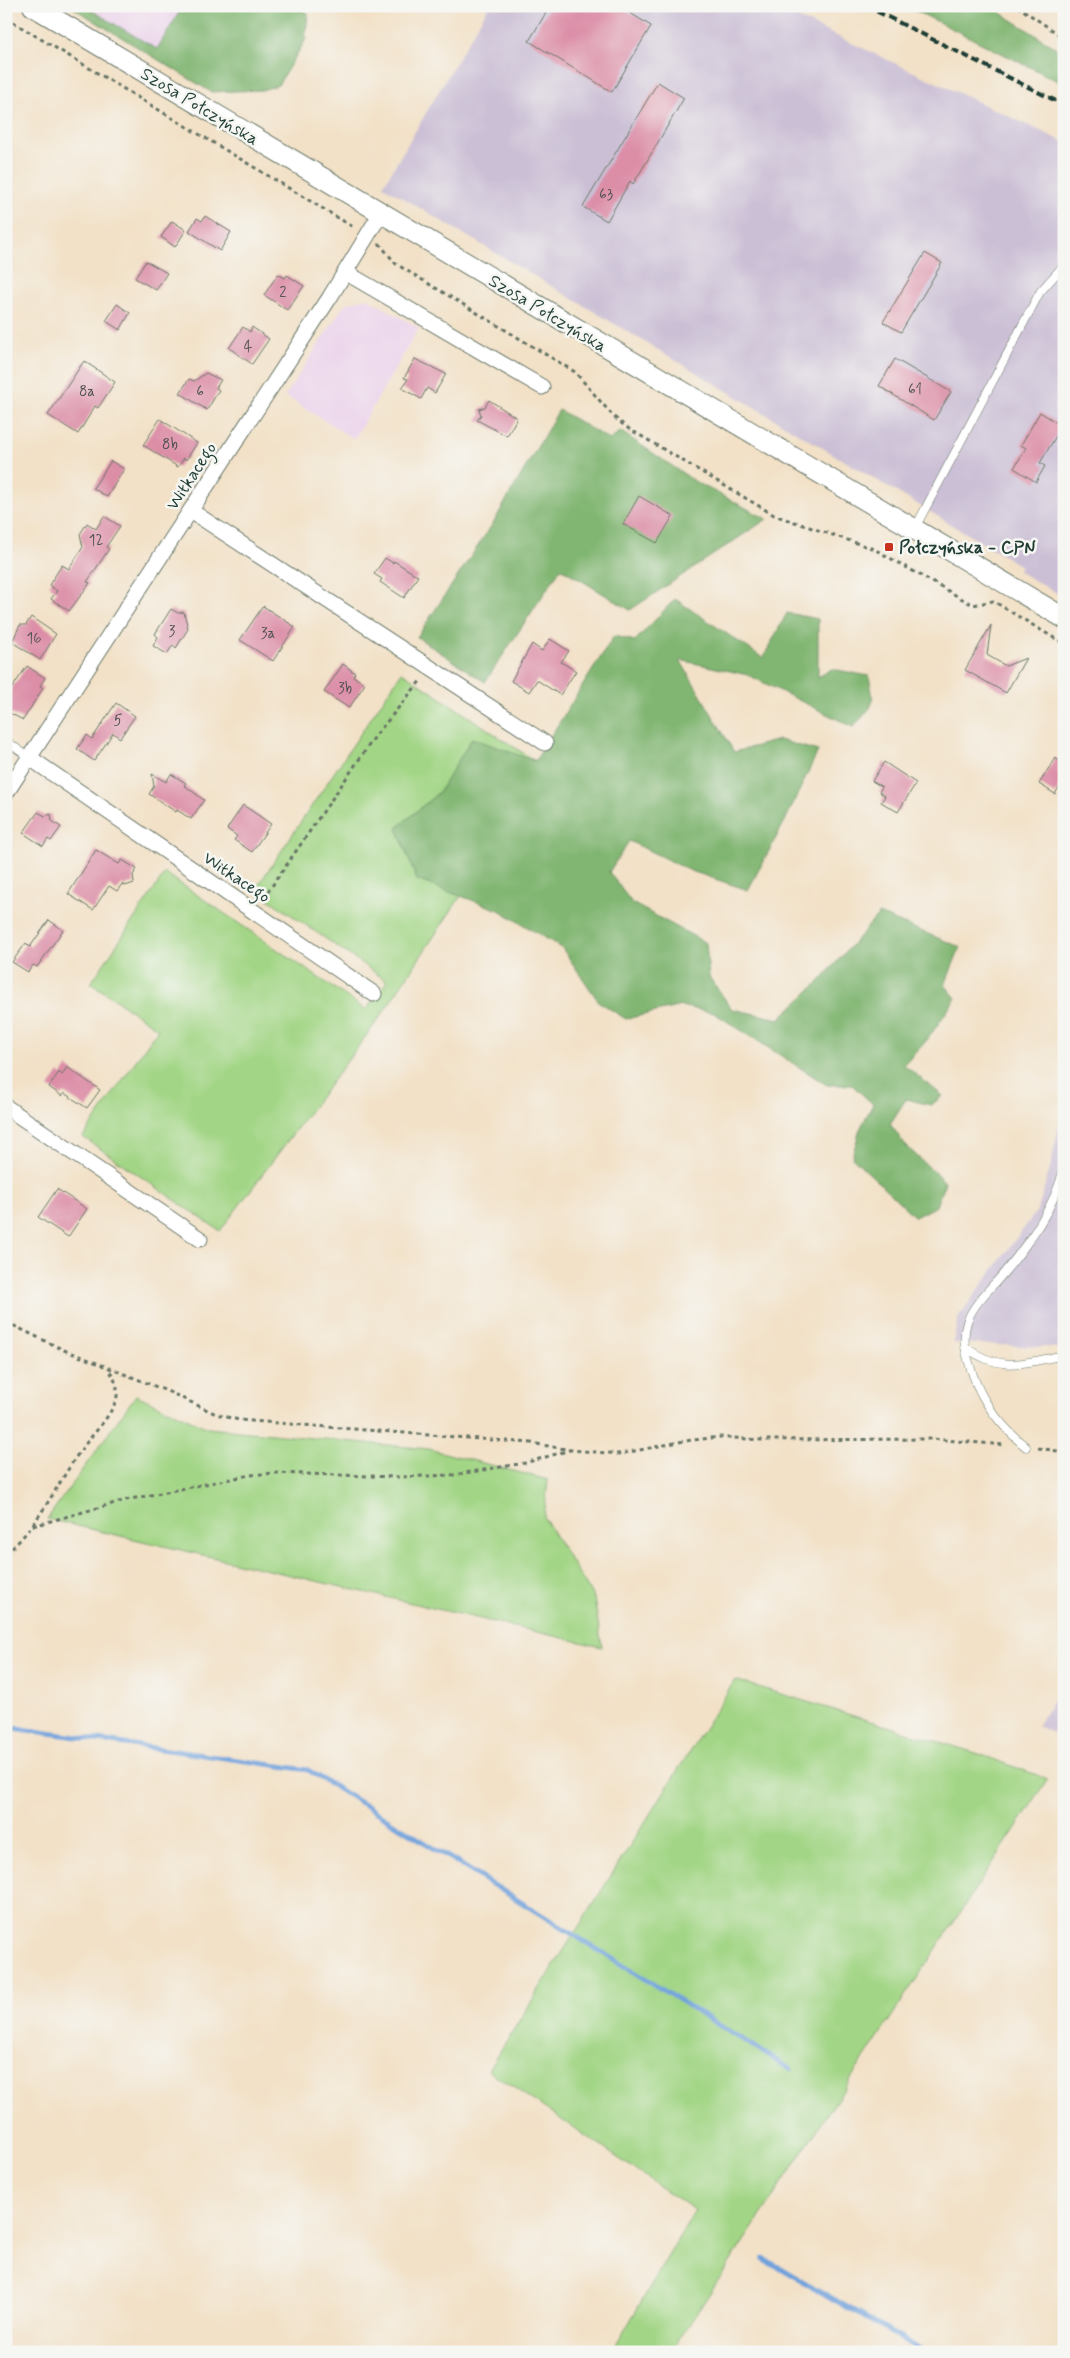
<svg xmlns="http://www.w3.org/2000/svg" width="1070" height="2358" viewBox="0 0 1070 2358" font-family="Mynerve,sans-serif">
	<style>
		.built { fill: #ebd1eb }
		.industrial { fill: #cbbfd5 }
		.green { fill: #a2d585; stroke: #60895c }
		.forest { fill: #81b672; stroke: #507a53 }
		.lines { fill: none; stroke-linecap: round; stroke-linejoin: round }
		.stream { stroke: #70a1db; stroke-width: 5 }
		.building { fill: #dc8ea7 }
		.service-casing { stroke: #697667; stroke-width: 9 }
		.minor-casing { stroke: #697667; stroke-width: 17 }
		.secondary-casing { stroke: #697667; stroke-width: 22 }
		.path { stroke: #697667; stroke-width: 3; stroke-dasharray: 4 4; stroke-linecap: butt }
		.service { stroke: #fff; stroke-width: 8 }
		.minor { stroke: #fff; stroke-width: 15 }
		.secondary { stroke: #fff; stroke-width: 20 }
		.rail { stroke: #1f3d34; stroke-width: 4; stroke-dasharray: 8 4; stroke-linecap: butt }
		.poi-dot { fill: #c8321e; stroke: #f6f6f2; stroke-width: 2 }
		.labels { text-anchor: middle; stroke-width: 5; stroke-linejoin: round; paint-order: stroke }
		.number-label { font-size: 15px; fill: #4e5151 }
		.street-label { font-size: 18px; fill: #1f3d34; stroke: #f6f6f2 }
		.poi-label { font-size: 18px; font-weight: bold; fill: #1f3d34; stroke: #f6f6f2; text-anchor: start }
	</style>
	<rect width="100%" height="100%" fill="#f6f6f2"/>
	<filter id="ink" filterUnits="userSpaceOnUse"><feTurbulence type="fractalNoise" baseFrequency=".02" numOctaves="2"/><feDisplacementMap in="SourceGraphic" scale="10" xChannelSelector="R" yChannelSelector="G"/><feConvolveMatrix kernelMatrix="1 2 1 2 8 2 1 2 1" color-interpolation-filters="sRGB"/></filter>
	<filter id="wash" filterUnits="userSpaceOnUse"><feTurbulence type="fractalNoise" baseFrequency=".0096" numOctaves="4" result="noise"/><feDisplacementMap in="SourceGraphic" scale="20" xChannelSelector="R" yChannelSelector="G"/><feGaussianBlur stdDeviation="1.12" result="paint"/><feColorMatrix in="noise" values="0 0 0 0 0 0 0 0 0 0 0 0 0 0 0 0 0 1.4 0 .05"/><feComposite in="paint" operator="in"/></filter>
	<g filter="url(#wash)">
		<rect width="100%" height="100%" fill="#f2e1c7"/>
		<path class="built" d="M86,6H183L157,50Z
			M367,298L419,328L354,439L285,396L345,304Z"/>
		<path class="industrial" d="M489,6H772L1064,142V597L1018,571L1021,566L383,186Z
			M1064,1101V1348L953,1343L959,1316L1038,1209L1051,1165Z
			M1064,1684V1738L1037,1726Z"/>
		<path class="green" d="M402,672L535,761L472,739L439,792L397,828L417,880L461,896L378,1020L220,1231L83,1137L158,1029L91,983L165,873L366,1010L387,981L255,890Z
			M136,1395L208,1428L429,1449L548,1480L544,1518L594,1598L602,1647L47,1519Z
			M735,1680L979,1754L1048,1779L671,2352H612L695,2210L488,2070Z"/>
		<path class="forest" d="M70,6H84L157,49L183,6H291L308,13L305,41L278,85L262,90L211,92Z
			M906,6H990L1064,53V84Z
			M559,410L610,440L620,431L696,482L767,519L630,610L561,568L485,682L417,637L492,525Z
			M675,599L763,658L787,613L818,619V677L832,669L869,676C875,707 875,704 853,727L748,675L680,660L734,752L779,740L818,751L785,821L748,890L691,871L629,841L609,872L632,903L706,943L709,977L732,1009L779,1019L819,982L879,914L960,947L945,985L956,998L927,1040L904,1065L943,1096L931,1105L906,1099L890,1124L905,1145L945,1182L936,1206L915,1217L852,1157L860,1129L873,1104L852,1085H827L714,1013L681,1006L626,1019L599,1002L562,948L499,910L417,880L397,828L439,792L472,738L535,761L614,636L635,641Z"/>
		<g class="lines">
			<path class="stream" d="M6,1727L308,1770L790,2069
				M763,2258L924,2352"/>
		</g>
		<g id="blocks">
			<path class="building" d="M550,6H619L651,26L612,92L529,41Z
				M658,82L684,98L644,166L633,184L630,181L607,221L583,207Z
				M205,216L231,232L220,251L189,231L197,218L202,221Z
				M172,221L186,230L175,247L161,237Z
				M925,253L942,263L901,332L883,322Z
				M146,261L167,273L156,290L135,278Z
				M278,274L285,278L287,275L304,286L287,310L264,295Z
				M117,304L130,313L120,330L106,321Z
				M243,327L250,332L252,327L269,339L252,364L229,348Z
				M415,359L446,374L435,393L427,388L421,399L402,388L408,379L404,378Z
				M895,359L951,392L934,420L879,386Z
				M84,361L115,382L98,408L95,406L78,434L48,415Z
				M206,373L221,380L216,388L219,390L207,410L180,393L189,379L194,381Z
				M489,400L517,418L507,436L477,420L481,415L479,409L485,407Z
				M1040,412L1062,426L1040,463L1045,466L1036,482L1014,468L1026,448L1021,445Z
				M160,419L197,443L186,460L184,458L178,467L143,445Z
				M111,461L124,469L107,497L93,488Z
				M639,496L673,516L657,543L623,524Z
				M104,516L120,526L106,547L109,549L87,582L90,583L69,611L51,599L57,591L49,585L62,565L69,569L83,547L80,534L87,523L96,529Z
				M385,558L393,563L394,561L418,576L404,598L380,582L382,579L374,574Z
				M263,606L295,627L273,661L240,640Z
				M171,609L178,613L184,612L188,629L176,648L173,645L167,654L153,646L158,637L155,634Z
				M31,617L56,634L40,660L12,642L20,625H26Z
				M991,625L987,655L1006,666L1026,658L1006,693L965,670Z
				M550,639L569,651L561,662L576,671L560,695L537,680L529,692L511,681L532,644L542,651Z
				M343,664L355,673L353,676L365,684L349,708L324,692Z
				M27,666L45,678L40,686L43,688L23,720L8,712L6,697Z
				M116,703L135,716L120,738L113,733L94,761L77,749L87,735L92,739Z
				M1055,758L1064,763V779L1055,794L1039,784Z
				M884,762L916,783L898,812L881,802L885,796L879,792L882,787L872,781Z
				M152,774L166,782L171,774L186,783L184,785L204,800L191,819L177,810L176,812L149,794L154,786Z
				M243,805L271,824L252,852L234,840L237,836L227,829Z
				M38,812L45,816L51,814L52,821L61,827L51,841L48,839L43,846L23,833Z
				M96,850L119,864L122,860L137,869L133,875L134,883L125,886L122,884L117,891L109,886L93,910L68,894Z
				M49,920L63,930L37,967L33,965L28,972L12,962L26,943L30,947Z
				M67,1067L100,1090L87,1108L64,1093L62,1096L49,1087L59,1072L62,1075Z
				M57,1189L87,1209L68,1237L38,1217Z"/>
		</g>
	</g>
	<g filter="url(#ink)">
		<use href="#blocks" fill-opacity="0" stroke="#697667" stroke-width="1"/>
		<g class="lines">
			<g class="service-casing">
				<path id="service" d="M915,528L1040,292L1064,265
					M6,741L30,758
					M965,1347C1000,1373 1025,1363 1064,1355
					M1026,1447C1002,1427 983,1405 973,1375C967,1358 961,1339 967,1322C973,1304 991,1288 1003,1274C1028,1244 1055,1207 1064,1168"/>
			</g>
			<g class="minor-casing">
				<path id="minor" d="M345,272L542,387
					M191,511L545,743
					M30,758L374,994
					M6,793L330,297L381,213
					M6,1107L200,1239"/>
			</g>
			<g class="secondary-casing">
				<path id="secondary" d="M33,6L1064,618"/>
			</g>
			<path class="path" d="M1017,6L1064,38
				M6,18L355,228
				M379,243L396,264L575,372L614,417L626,427L774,515L874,549L973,605L993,601L1064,644
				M6,815L11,807
				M263,899L376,735L422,679
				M6,1322L64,1350L167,1391L216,1414L239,1420L531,1443L571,1450L620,1454L684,1441L721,1437L761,1440L932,1439L1006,1445
				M1038,1448L1064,1452
				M33,1526L126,1500L250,1475L275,1473L398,1477L453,1475L525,1463L570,1450
				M6,1554C39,1524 54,1490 78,1454C90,1436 109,1420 116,1400C120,1389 114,1377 108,1368"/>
			<use href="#service" class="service"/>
			<use href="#minor" class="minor"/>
			<use href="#secondary" class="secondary"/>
			<path class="rail" d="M866,6L1064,105"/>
		</g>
	</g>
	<rect class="poi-dot" x="884" y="542" width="10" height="10" rx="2.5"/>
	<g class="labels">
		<g class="number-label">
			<text x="606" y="199">63</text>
			<text x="283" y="297">2</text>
			<text x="248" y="351">4</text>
			<text x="915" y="394">61</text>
			<text x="87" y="396">8a</text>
			<text x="200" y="396">6</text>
			<text x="170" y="449">8b</text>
			<text x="96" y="545">12</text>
			<text x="172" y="636">3</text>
			<text x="268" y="638">3a</text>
			<text x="34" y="643">16</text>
			<text x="345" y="693">3b</text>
			<text x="118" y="725">5</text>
		</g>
		<g class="street-label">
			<text transform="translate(200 106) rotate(31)" y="6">Szosa Połczyńska</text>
			<text transform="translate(548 313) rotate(31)" y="6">Szosa Połczyńska</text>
			<text transform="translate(191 476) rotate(-57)" y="6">Witkacego</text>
			<text transform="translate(237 877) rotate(34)" y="6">Witkacego</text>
		</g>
		<g class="poi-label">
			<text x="899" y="553">Połczyńska - CPN</text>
		</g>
	</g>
	<rect width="1070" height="2358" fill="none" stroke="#f6f6f2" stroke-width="25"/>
</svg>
